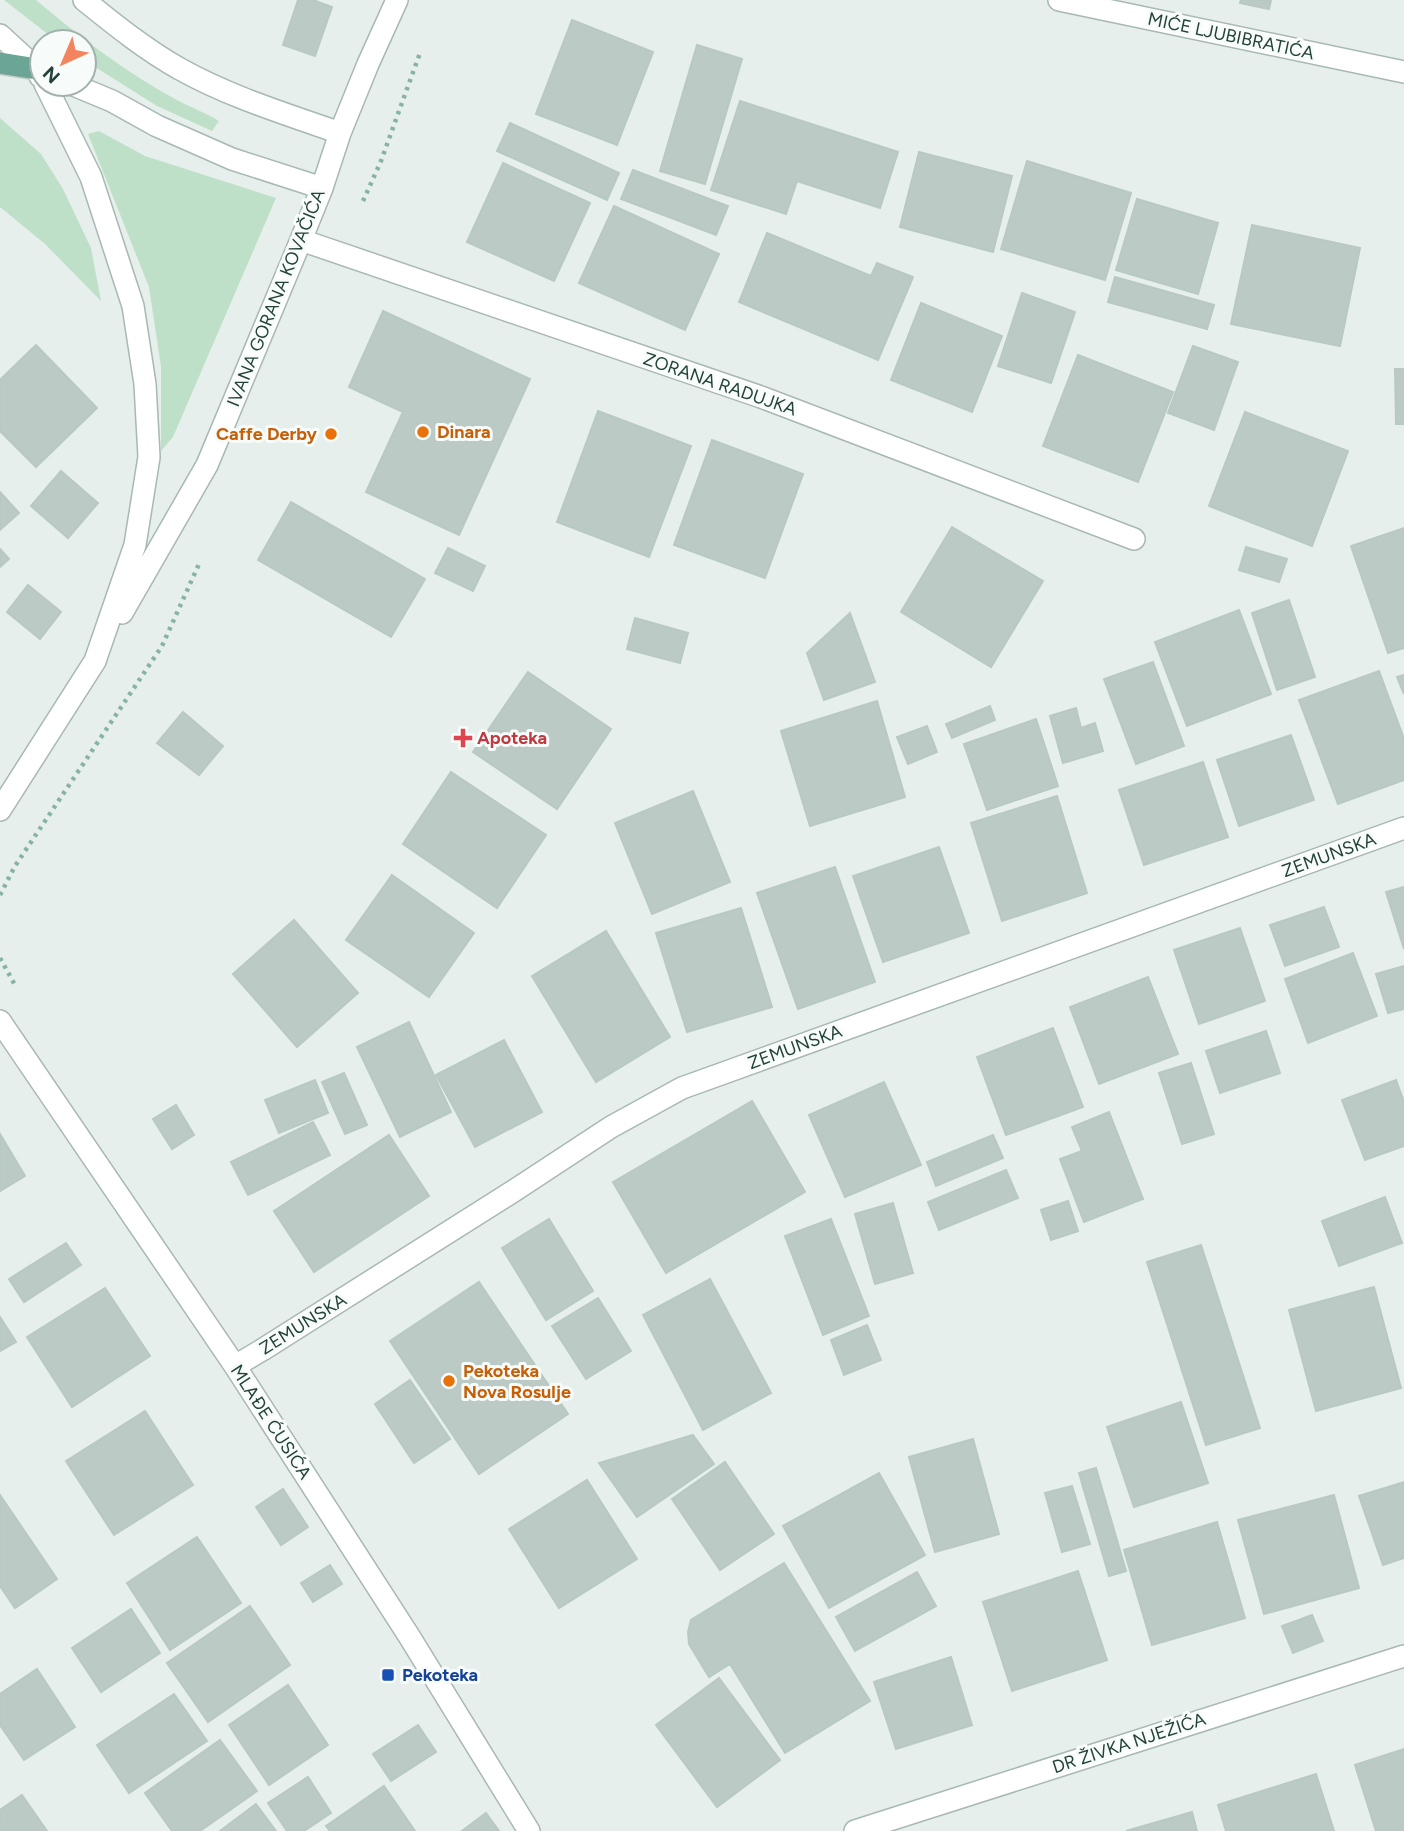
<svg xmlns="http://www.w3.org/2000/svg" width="1404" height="1831" viewBox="0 0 1404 1831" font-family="Figtree,sans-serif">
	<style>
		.green { fill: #bfe0c8 }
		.building { fill: #bbcac4; stroke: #b8c9c2; stroke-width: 2 }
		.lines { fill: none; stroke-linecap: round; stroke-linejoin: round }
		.minor-casing { stroke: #a8b8b2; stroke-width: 24 }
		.major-casing { stroke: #c2cac8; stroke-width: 24 }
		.path { stroke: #86b3a5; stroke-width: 4.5; stroke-dasharray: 3.5 5; stroke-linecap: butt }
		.minor { stroke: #fff; stroke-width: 21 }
		.major { stroke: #6aa596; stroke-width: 21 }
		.food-dot { fill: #e8710a; stroke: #f7fbf9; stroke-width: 2.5 }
		.health-dot { fill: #e0444e; stroke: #f7fbf9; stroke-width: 2.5 }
		.transit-dot { fill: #1a4fb4; stroke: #f7fbf9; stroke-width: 2.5 }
		.labels { text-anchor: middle; stroke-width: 6; stroke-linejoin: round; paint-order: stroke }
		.street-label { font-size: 18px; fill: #24423a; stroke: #f7fbf9 }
		.food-label { font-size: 18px; font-weight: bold; fill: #c56008; stroke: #f7fbf9; text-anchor: start }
		.health-label { font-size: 18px; font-weight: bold; fill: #be3a42; stroke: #f7fbf9; text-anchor: start }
		.transit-label { font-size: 18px; font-weight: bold; fill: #164399; stroke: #f7fbf9; text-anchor: start }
	</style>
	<rect width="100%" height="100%" fill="#e6efeb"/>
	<path class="green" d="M4,0H36C80,37 125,72 175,99C189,107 205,112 219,121L212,131L157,106L84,60V42H58Z
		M0,118L41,154L63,189L91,248L101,301L45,244L0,207Z
		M99,131L145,156L276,198L173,437L161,451V367L149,287L88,134Z"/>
	<path class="building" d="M298,0H313L332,7L315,56L283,45Z
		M1241,0H1271L1269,9L1240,3Z
		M572,20L653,52L617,145L536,114Z
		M697,45L742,59L705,184L660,171Z
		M740,101L898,152L880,208L797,181L786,214L711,190Z
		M510,123L619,173L607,200L497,151Z
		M919,152L1012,176L993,252L900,227Z
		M1027,161L1131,193L1105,280L1001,249Z
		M503,163L590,203L554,281L467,242Z
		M633,170L728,206L716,235L621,199Z
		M1137,199L1218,223L1198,294L1116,270Z
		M614,206L719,254L685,330L579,283Z
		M1252,225L1360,248L1340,346L1231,324Z
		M767,233L871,276L877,263L913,277L878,360L739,302Z
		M1115,277L1214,305L1207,329L1108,302Z
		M1022,293L1075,312L1051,383L998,366Z
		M921,303L1002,336L972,412L891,380Z
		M383,311L530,379L459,535L366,492L403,412L349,387Z
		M36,345L97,408L36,467L0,431V380Z
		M1193,346L1238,362L1214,430L1168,413Z
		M1078,355L1173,392L1138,482L1043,446Z
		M1395,369H1404V424H1396Z
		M598,411L691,446L649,557L557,522Z
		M1245,412L1348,451L1312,546L1209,506Z
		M712,440L803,474L765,578L674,545Z
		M61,471L98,503L68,538L31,506Z
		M0,492L19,513L0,530Z
		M291,502L425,579L391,637L258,560Z
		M952,527L1043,581L991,667L901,612Z
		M1404,528V648L1388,653L1351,546Z
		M1246,547L1287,559L1279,582L1239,570Z
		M448,548L485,566L473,591L435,573Z
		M0,549L9,559L0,567Z
		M28,585L61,612L40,639L7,612Z
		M1289,600L1315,677L1277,690L1252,613Z
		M1239,610L1271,694L1187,726L1155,642Z
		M850,613L875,682L824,700L807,653Z
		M635,618L688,633L680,663L627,649Z
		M1153,662L1184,746L1136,764L1104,679Z
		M1379,671L1404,739V780L1338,804L1299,700Z
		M528,672L611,729L557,809L473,752Z
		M1404,675V694L1397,677Z
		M877,701L905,797L810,826L781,731Z
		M990,706L995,720L952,738L946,724Z
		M1076,708L1081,728L1095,723L1103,751L1063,763L1050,716Z
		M183,712L223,746L199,775L157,743Z
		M1036,719L1058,786L987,810L964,744Z
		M927,726L937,752L908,764L897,737Z
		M1291,735L1314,800L1239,826L1217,760Z
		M1203,762L1228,837L1144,865L1119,790Z
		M451,772L546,835L497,908L403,844Z
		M693,791L730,882L652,914L615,823Z
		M1057,796L1087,893L1002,921L971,823Z
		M939,847L969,933L883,962L853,876Z
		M835,867L875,982L798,1009L757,893Z
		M392,875L474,933L429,997L346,940Z
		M1404,887V949L1386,892Z
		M1324,907L1339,947L1285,966L1270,925Z
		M741,908L772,1007L687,1032L656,933Z
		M294,920L358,993L297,1047L233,974Z
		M1240,928L1265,1001L1199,1024L1174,950Z
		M606,931L670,1037L596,1082L532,976Z
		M1353,953L1377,1016L1308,1043L1285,979Z
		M1404,966V1009L1388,1013L1376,974Z
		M1148,977L1178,1054L1099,1084L1070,1007Z
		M409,1022L451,1112L400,1137L357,1047Z
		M1053,1028L1083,1107L1006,1135L977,1057Z
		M1266,1031L1280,1073L1220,1093L1206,1051Z
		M504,1040L542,1112L475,1147L436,1075Z
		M1191,1063L1214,1134L1182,1144L1159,1073Z
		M344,1073L367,1125L345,1134L322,1082Z
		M315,1080L328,1113L279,1133L265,1100Z
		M1396,1080L1404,1102V1146L1365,1160L1342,1100Z
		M884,1082L921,1165L845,1197L809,1115Z
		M752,1101L805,1192L666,1273L613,1182Z
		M176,1105L194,1135L172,1149L153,1119Z
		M1109,1112L1143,1199L1084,1222L1060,1159L1082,1151L1072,1127Z
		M313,1122L330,1155L248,1195L231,1162Z
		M0,1134L25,1176L0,1191Z
		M389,1135L429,1196L314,1272L274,1211Z
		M993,1135L1003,1158L936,1186L927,1162Z
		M1006,1170L1018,1198L939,1230L928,1202Z
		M1385,1197L1402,1243L1339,1266L1322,1221Z
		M1068,1201L1078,1231L1051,1240L1041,1210Z
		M893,1203L913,1273L875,1284L855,1214Z
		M549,1219L593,1291L546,1320L502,1248Z
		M831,1219L869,1316L823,1335L785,1236Z
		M66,1243L81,1265L24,1302L9,1279Z
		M1201,1245L1260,1428L1206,1445L1147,1262Z
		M710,1279L771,1393L703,1430L643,1315Z
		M479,1282L568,1414L479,1474L390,1341Z
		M1374,1287L1401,1388L1316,1411L1289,1310Z
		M105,1288L150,1356L72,1407L27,1337Z
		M598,1298L631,1351L586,1379L552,1326Z
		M0,1317L16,1342L0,1351Z
		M867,1325L881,1360L844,1375L831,1340Z
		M410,1380L450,1439L414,1463L375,1404Z
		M1181,1402L1208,1483L1134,1507L1107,1427Z
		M145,1411L193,1485L114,1535L66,1461Z
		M693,1435L714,1464L637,1517L599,1463Z
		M973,1439L999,1534L935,1552L909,1457Z
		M725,1462L774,1534L720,1570L672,1499Z
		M1096,1468L1126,1571L1109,1576L1079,1473Z
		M879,1473L925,1555L829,1608L783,1526Z
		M587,1480L637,1559L559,1608L509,1529Z
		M1404,1482V1558L1383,1565L1359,1496Z
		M1072,1486L1090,1544L1062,1552L1045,1493Z
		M283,1489L308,1527L281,1545L256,1507Z
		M0,1495L57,1579L15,1608L0,1586Z
		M1334,1495L1359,1588L1264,1614L1238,1520Z
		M1217,1522L1245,1618L1152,1645L1124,1550Z
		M197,1537L241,1603L170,1650L127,1583Z
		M784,1563L870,1701L785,1753L730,1664L709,1677L689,1644L688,1632L691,1620Z
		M330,1565L342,1584L313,1602L301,1583Z
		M1078,1571L1107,1660L1012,1691L983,1602Z
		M917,1572L936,1606L855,1651L836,1617Z
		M250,1606L290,1665L208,1722L167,1663Z
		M131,1609L160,1653L101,1692L72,1648Z
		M1312,1615L1323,1641L1293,1653L1282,1626Z
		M951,1657L972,1725L896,1749L874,1682Z
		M37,1669L75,1727L24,1760L0,1725V1694Z
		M719,1678L780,1760L717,1807L656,1725Z
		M288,1685L328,1745L269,1785L229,1725Z
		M174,1694L207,1741L129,1793L97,1745Z
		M418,1725L436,1752L391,1781L373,1754Z
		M220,1740L257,1791L200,1831H172L145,1793Z
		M1404,1749V1831H1376L1355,1765Z
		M1316,1774L1334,1831H1226L1218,1805Z
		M308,1777L331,1813L304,1831H287L268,1803Z
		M384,1786L415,1831H330L326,1826Z
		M22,1795L47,1831H0V1810Z
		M256,1804L276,1831H220Z
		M1192,1812L1197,1831H1126Z
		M486,1813L499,1831H462Z"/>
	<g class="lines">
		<g class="minor-casing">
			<path id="minor" d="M84,0C115,25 146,50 180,69C230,97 286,114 340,133
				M1059,0L1404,72
				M0,35L37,69L40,76
				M71,84L112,101L157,126L232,159L322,188
				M301,240L761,397L1134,539
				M122,613L207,465L301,240L322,188L340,133L368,64L397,0
				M0,810L95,661L135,545L149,457L145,384L133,306L91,177L45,84
				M0,1021L235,1366L409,1636L529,1831
				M235,1366L262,1350L512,1192L611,1127L682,1088L1404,828
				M855,1831L1404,1656"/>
		</g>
		<g class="major-casing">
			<path id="major" d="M0,63L37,69"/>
		</g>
		<path class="path" d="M363,201L381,161L420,53
			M0,895L15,866L162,646L199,564
			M0,958L15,985"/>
		<use href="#minor" class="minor"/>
		<use href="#major" class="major"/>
	</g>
	<g class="food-dot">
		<circle cx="423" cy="432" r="7"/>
		<circle cx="331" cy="434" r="7"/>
		<circle cx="449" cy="1381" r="7"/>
	</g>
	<path class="health-dot" d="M459.5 727.5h7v7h7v7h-7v7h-7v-7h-7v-7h7z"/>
	<rect class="transit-dot" x="381" y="1668" width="14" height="14" rx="3.5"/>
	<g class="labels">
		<g class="street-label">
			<text transform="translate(1231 36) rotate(12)" y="6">MIĆE LJUBIBRATIĆA</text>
			<text transform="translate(276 298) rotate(-68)" y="6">IVANA GORANA KOVAČIĆA</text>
			<text transform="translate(720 384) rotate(19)" y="6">ZORANA RADUJKA</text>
			<text transform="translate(1329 855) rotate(-20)" y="6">ZEMUNSKA</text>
			<text transform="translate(795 1047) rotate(-20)" y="6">ZEMUNSKA</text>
			<text transform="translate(303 1324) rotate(-32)" y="6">ZEMUNSKA</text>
			<text transform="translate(271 1422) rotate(57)" y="6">MLAĐE ĆUSIĆA</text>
			<text transform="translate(1129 1743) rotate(-18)" y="6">DR ŽIVKA NJEŽIĆA</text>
		</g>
		<g class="food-label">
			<text x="437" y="438">Dinara</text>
			<text x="317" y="440" text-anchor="end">Caffe Derby</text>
			<text x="463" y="1377">Pekoteka<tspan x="463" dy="21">Nova Rosulje</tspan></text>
		</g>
		<g class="health-label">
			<text x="477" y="744">Apoteka</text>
		</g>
		<g class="transit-label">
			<text x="402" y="1681">Pekoteka</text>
		</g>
	</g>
	<g transform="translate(63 63) rotate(224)"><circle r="33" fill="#f7fbf9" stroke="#a3b1ad" stroke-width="2"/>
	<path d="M0-5L12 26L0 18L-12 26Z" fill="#f4845f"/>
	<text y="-10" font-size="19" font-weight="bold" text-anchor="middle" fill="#24423a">N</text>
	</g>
</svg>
